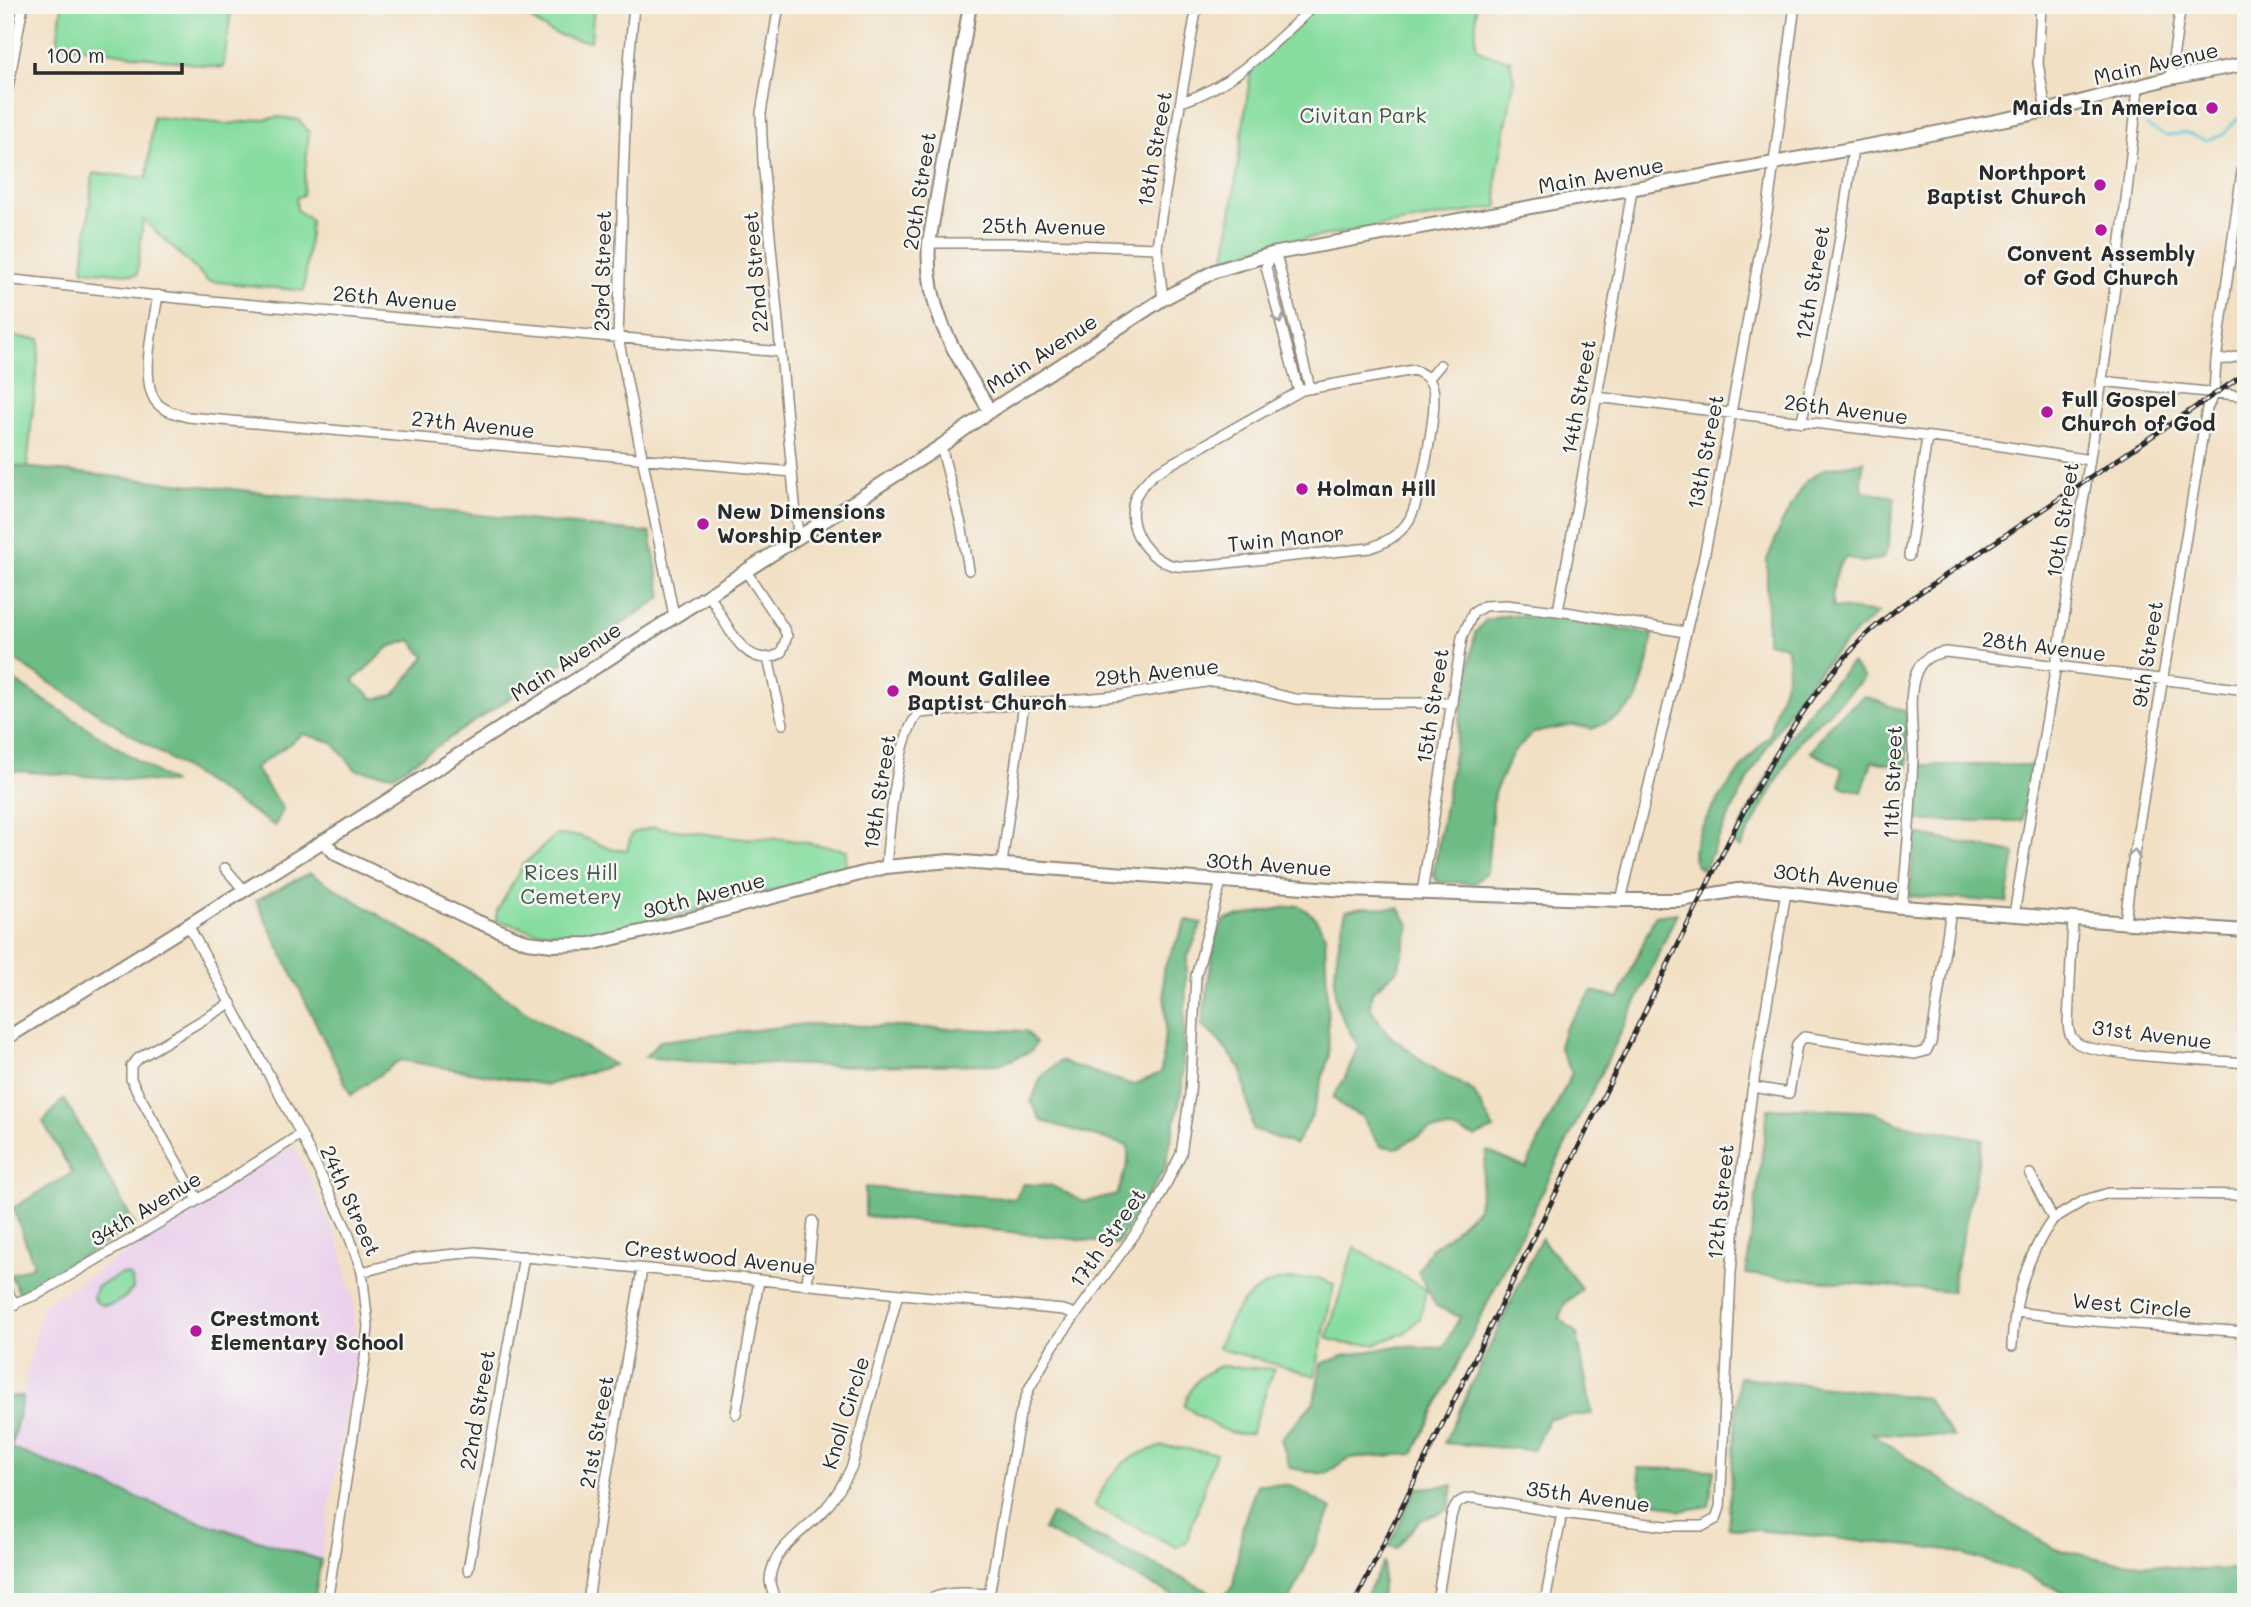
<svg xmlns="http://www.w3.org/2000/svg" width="2251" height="1607" viewBox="0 0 2251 1607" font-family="Mali,sans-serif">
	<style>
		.built { fill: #ead1ec }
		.green { fill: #87dda0; stroke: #598466; stroke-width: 2 }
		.forest { fill: #6dbc86; stroke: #4c7458; stroke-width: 2; fill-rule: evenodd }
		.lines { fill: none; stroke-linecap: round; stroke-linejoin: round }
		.stream { stroke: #58c4d2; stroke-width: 2.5 }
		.street-casing { stroke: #8e8678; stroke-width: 12 }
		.secondary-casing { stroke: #8e8678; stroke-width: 16 }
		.street { stroke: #fff; stroke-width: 9 }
		.secondary { stroke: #fff; stroke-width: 12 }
		.rail-casing { stroke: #2b2b2b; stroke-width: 5 }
		.rail { stroke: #f6f6f2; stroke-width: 2.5; stroke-dasharray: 8; stroke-linecap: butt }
		.oneway { stroke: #a0a0a0 }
		.poi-dot { fill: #b5179e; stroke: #f6f6f2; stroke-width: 2.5 }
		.labels { text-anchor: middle; stroke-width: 5; stroke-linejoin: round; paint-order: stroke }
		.street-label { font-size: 21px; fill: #2b2b2b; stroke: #f6f6f2 }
		.poi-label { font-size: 21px; font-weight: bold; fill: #2b2b2b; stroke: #f6f6f2; text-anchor: start }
		.park-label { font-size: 21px; fill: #425848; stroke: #f6f6f2 }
	</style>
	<rect width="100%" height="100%" fill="#f6f6f2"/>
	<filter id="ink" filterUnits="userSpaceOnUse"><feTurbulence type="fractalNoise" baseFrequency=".0143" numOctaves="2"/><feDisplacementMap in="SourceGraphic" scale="14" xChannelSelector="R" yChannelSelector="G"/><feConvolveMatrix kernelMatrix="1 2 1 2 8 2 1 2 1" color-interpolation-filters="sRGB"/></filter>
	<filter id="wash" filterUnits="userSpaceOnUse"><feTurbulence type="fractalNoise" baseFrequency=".00686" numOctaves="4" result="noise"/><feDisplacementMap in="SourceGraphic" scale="28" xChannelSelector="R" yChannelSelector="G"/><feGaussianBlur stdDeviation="1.57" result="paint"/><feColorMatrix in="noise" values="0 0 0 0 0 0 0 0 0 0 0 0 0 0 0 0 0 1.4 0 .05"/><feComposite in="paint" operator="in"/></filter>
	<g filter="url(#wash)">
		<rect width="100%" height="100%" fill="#f2e0c4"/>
		<path class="built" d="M294,1145L339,1242L354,1304L355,1356L321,1560L192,1519L11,1448L42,1306Z"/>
		<path class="green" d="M62,5H232L223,68L57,44Z
			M517,5H594L591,41C560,39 537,29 517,5Z
			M1321,5H1465L1476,7V47L1485,54L1510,60L1514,81L1496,180L1498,207L1268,245L1225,259L1252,62L1312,10Z
			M153,117L228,124L279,117L299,120L309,132L303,195L296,198L297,210L311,220L304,291L208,281L143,219L137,275L83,270L93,173L147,178Z
			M5,336L40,339L27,468L5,465Z
			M654,827L735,838L785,839L847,850L845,872L630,927L589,935L533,931L496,920L497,911L523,865L556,835L580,836L613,850H627L632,833Z
			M1354,1247L1426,1290L1420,1318L1405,1333L1375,1344H1346L1327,1338Z
			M121,1274L128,1275L132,1278L133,1289C123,1301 103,1314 93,1298L96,1287Z
			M1318,1278L1334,1284L1315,1376L1218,1348C1228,1321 1240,1297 1268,1284C1282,1278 1302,1279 1318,1278Z
			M1219,1366L1274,1369L1251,1433C1228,1439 1203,1418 1184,1406C1192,1383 1198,1377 1219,1366Z
			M1164,1446L1216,1453L1186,1543L1176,1547L1094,1506C1111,1470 1124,1455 1164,1446Z"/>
		<path class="forest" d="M1864,461L1861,479L1863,491L1895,497L1887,550L1882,559L1862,562L1846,557C1833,570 1833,589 1832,607L1878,613C1850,637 1821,664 1800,695C1764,747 1732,807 1706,865L1702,869C1665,854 1756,750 1770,734C1773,705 1795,675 1786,646L1767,642V560L1782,523L1806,481L1825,469Z
			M5,465L650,533L662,597L394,775L356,770L332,742L303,734L255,768L283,809L275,826L5,654ZM411,640L425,657L394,695L374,699L353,681L389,647Z
			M1509,615L1566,620L1653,634L1648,664L1636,701L1619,717L1592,729L1574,725L1533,733L1512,754L1494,793L1487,872L1475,883L1438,882L1433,875L1475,633L1486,620Z
			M1852,663L1864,678L1799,741L1740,848L1732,844L1785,742L1816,701Z
			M5,675L173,783L5,770Z
			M1864,696L1906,712L1907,767L1872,761L1862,792L1840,786L1842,768L1811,752L1829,725Z
			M1917,765H2031L2022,821H1916Z
			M1915,834L2015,853L2007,902L1909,896Z
			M310,873L453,960L525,1011L614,1065L547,1085L400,1060L351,1095L256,900Z
			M1298,905L1314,916L1325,935L1329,1056L1311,1117L1295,1145L1253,1129L1241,1069L1219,1041L1202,1025L1215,937L1226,919Z
			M1361,907L1399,908L1410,926L1398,969L1372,992L1370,1007L1387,1033L1425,1063L1473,1091L1494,1129L1475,1137L1453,1129L1430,1130L1397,1148L1380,1146L1361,1116L1344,1108L1333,1097L1345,1078L1358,1046C1352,1035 1344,1023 1339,1011C1329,987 1339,937 1346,911Z
			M1677,913L1638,998L1413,1454L1350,1458L1324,1474L1290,1468L1281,1439L1314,1402L1321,1364L1343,1356L1397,1346L1443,1348L1460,1317L1436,1306L1418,1272L1430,1249L1450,1235L1478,1208L1487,1151L1526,1168L1572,1073L1559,1047L1564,1030L1593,991L1619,998L1655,916Z
			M1187,920L1202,923L1187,959L1182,1089L1165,1168L1117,1244L865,1216V1187L1015,1199L1023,1184L1052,1186L1084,1202L1117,1195L1128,1163V1146L1042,1121L1031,1103L1041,1077L1060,1061L1133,1085L1161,1073L1166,1021L1163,970Z
			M806,1024L1026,1031L1036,1043L1031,1051L1002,1064L843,1066L682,1061L645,1057L660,1041Z
			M64,1099L135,1225L20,1294L10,1275L34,1265L13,1208L72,1173L43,1122Z
			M1803,1108L1875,1112L1896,1123L1983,1139L1951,1292L1746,1274L1768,1109Z
			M1541,1238L1582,1289L1566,1302L1559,1317L1577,1334L1592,1414L1549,1418L1533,1450L1444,1443Z
			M1739,1377L1926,1398L1953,1437L1872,1433L1973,1502L2055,1549L2111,1561L2201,1570L2246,1569V1602H2138L2108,1592L2074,1598L2021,1572L1949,1550L1728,1527Z
			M23,1396L11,1448L192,1519L321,1560L314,1602H5V1397Z
			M1638,1468L1714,1470L1709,1506L1681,1511L1642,1497Z
			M1257,1484L1290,1485L1332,1509L1289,1602H1186L1043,1530L1051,1514L1222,1598L1233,1586L1243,1524Z
			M1453,1485L1449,1509L1419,1521L1396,1548L1389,1546L1416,1488Z
			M1384,1561L1381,1602H1363Z"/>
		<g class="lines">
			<path class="stream" d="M2147,126L2166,136L2185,133L2206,140L2223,135L2236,120L2245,115"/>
		</g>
	</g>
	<g filter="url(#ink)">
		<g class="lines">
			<g class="street-casing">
				<path id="street" d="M634,5L626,97L618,337L674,616
					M779,5L761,113L763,161L798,536
					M1483,5L1494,7L1504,5
					M2041,5L2038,63L2046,111
					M2170,78L2181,5
					M1181,102C1234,86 1275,42 1315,5
					M5,105L23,5
					M929,243H1018L1157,248
					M5,279L177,298L781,352
					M158,295C154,322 138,384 158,404C166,412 178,414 188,417L792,472
					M1163,299L1157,248L1161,217L1197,5
					M2216,360L2227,359L2246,354
					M1414,370C1423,374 1430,378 1433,388C1438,409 1420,501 1409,520C1400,535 1386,542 1370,548L1199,566C1192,566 1184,567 1177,566C1144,561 1119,518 1140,489C1144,483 1150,478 1155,473L1302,390Z
					M1428,379L1440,365
					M2101,381L2246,396
					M1299,392L1266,267L1272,254L1278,262L1310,388
					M1596,397L1989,444L2090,460
					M1801,423C1825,333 1841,241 1853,148
					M941,446L961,524L969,570
					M1909,556L1927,438
					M708,593C724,617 744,675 781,653L787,636L783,627L745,570
					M1558,611L1613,307L1632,190
					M768,658L783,724
					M1002,864L1024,703
					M886,867C889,831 896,738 919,713L1117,696L1212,681L1235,684L1295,699L1356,703H1453
					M225,868L244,890
					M1422,893L1462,637L1473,613L1484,606L1506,605L1566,612L1685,632
					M1621,900L1703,562L1715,502L1768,207L1795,5
					M1902,907C1907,857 1911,807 1913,757C1914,730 1906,696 1917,671C1923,658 1932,654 1946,652L2246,690
					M2014,915C2059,639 2112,365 2138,87
					M2073,919L2068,1024C2069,1033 2070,1037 2077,1043C2095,1056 2216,1060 2246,1063
					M2125,922L2131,873L2207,408L2214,394L2216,360L2246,143
					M188,925L301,1134L347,1230L362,1272L364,1289L368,1326L365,1359L327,1602
					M1753,1087L1789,1093L1797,1044L1804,1037L1915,1054L1926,1051L1931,1043L1951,910
					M198,1200L137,1091L131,1079V1066L139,1058L231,1003
					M2053,1219L2085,1200L2109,1193L2246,1195
					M362,1272L416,1258L476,1252L1063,1310L1076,1314
					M807,1285L813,1221
					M5,1286L15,1305
					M5,1307L38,1294L198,1200L301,1134
					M2016,1312L2094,1321L2246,1332
					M2012,1346C2014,1300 2026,1257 2053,1219L2030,1174
					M736,1414L759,1280
					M468,1570L524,1256
					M588,1602L602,1503L642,1269
					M776,1602C774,1596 770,1587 770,1580C771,1548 808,1529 826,1508C837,1495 845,1481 852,1466L898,1294
					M924,1602C946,1590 965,1593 989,1594
					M988,1602L1020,1415L1029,1389L1053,1346L1154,1208L1181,1154L1190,1094L1196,976L1221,882
					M1437,1602L1451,1517C1455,1504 1460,1498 1474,1498L1562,1513L1665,1526H1703L1716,1519L1720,1507L1731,1273L1736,1212L1752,1092L1786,892
					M1545,1602L1562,1513"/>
			</g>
			<g class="secondary-casing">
				<path id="secondary" d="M970,5L929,243C924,311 957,355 990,411
					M323,841L336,854L471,919L527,942L553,945L590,944L649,930L886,867L949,861L1346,890L1621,900H1680L1738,890L1760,889L1902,907L2246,931
					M5,1039L346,827L941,446L990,411L1163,299L1215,271L1272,254L1900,140L2046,111L2170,78L2246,64"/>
			</g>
			<use href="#street" class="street"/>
			<use href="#secondary" class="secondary"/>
			<g class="rail-casing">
				<path id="rail" d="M1355,1602L1739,820C1775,754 1812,689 1866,635C1878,624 1891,614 1903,604L2246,373"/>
			</g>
			<use href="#rail" class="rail"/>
		</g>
		<defs><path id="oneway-chevron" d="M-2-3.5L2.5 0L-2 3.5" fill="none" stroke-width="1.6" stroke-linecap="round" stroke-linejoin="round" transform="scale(1.75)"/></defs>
		<g class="oneway">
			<use href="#oneway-chevron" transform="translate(1279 319) rotate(76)"/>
			<use href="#oneway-chevron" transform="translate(2134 854) rotate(-81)"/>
		</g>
	</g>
	<g class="poi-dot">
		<circle cx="2212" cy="108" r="7"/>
		<circle cx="2100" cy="185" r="7"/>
		<circle cx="2101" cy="230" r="7"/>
		<circle cx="2047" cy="412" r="7"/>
		<circle cx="1302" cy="489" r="7"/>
		<circle cx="703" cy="524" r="7"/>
		<circle cx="893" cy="691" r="7"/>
		<circle cx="196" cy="1331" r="7"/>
	</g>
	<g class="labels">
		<g class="street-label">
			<text transform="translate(2156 64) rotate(-13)" y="7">Main Avenue</text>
			<text transform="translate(1155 149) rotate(-80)" y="7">18th Street</text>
			<text transform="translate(1601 176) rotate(-10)" y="7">Main Avenue</text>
			<text transform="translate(920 191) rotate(-81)" y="7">20th Street</text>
			<text transform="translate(1044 227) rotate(1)" y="7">25th Avenue</text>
			<text transform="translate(603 271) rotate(-89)" y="7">23rd Street</text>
			<text transform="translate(756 272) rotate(-95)" y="7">22nd Street</text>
			<text transform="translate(1813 283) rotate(-80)" y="7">12th Street</text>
			<text transform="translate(395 299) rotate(5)" y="7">26th Avenue</text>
			<text transform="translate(1042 354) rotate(-33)" y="7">Main Avenue</text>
			<text transform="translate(1579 397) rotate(-80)" y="7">14th Street</text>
			<text transform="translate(1846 410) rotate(7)" y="7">26th Avenue</text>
			<text transform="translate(473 425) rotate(6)" y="7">27th Avenue</text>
			<text transform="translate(1706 452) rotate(-79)" y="7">13th Street</text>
			<text transform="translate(2063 520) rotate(-81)" y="7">10th Street</text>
			<text transform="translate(1286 539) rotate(-6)" y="7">Twin Manor</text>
			<text transform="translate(2044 647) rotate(7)" y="7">28th Avenue</text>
			<text transform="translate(2148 654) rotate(-81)" y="7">9th Street</text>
			<text transform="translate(566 662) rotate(-33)" y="7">Main Avenue</text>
			<text transform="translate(1157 673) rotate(-6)" y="7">29th Avenue</text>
			<text transform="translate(1433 706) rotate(-81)" y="7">15th Street</text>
			<text transform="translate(1893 782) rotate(-88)" y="7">11th Street</text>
			<text transform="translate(880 792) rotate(-81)" y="7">19th Street</text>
			<text transform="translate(1269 865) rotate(4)" y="7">30th Avenue</text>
			<text transform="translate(1836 879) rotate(7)" y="7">30th Avenue</text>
			<text transform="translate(704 896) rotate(-15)" y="7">30th Avenue</text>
			<text transform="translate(2152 1035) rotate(7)" y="7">31st Avenue</text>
			<text transform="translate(350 1201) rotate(66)" y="7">24th Street</text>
			<text transform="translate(1721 1202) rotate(-84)" y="7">12th Street</text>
			<text transform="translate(146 1209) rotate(-31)" y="7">34th Avenue</text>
			<text transform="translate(1108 1238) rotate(-55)" y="7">17th Street</text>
			<text transform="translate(720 1258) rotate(6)" y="7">Crestwood Avenue</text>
			<text transform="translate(2132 1306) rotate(5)" y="7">West Circle</text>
			<text transform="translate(478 1410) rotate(-80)" y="7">22nd Street</text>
			<text transform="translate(846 1413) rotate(-73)" y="7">Knoll Circle</text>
			<text transform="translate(597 1432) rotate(-80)" y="7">21st Street</text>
			<text transform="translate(1588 1497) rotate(8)" y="7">35th Avenue</text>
		</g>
		<g class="poi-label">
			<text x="2198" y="115" text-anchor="end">Maids In America</text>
			<text x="2086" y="180" text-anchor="end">Northport<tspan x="2086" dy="24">Baptist Church</tspan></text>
			<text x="2101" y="261" text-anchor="middle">Convent Assembly<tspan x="2101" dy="24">of God Church</tspan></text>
			<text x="2061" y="407">Full Gospel<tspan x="2061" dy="24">Church of God</tspan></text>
			<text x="1316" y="496">Holman Hill</text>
			<text x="717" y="519">New Dimensions<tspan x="717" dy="24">Worship Center</tspan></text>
			<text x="907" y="686">Mount Galilee<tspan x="907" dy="24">Baptist Church</tspan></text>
			<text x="210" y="1326">Crestmont<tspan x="210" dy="24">Elementary School</tspan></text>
		</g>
		<g class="park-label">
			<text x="1363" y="123">Civitan Park</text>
			<text x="571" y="880">Rices Hill<tspan x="571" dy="24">Cemetery</tspan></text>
		</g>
	</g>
	<rect width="2251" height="1607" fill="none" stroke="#f6f6f2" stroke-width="28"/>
	<path d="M35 63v10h147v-10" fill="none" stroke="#2b2b2b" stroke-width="3.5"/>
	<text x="46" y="63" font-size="21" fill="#2b2b2b" stroke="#f6f6f2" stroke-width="5" paint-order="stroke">100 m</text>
</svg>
